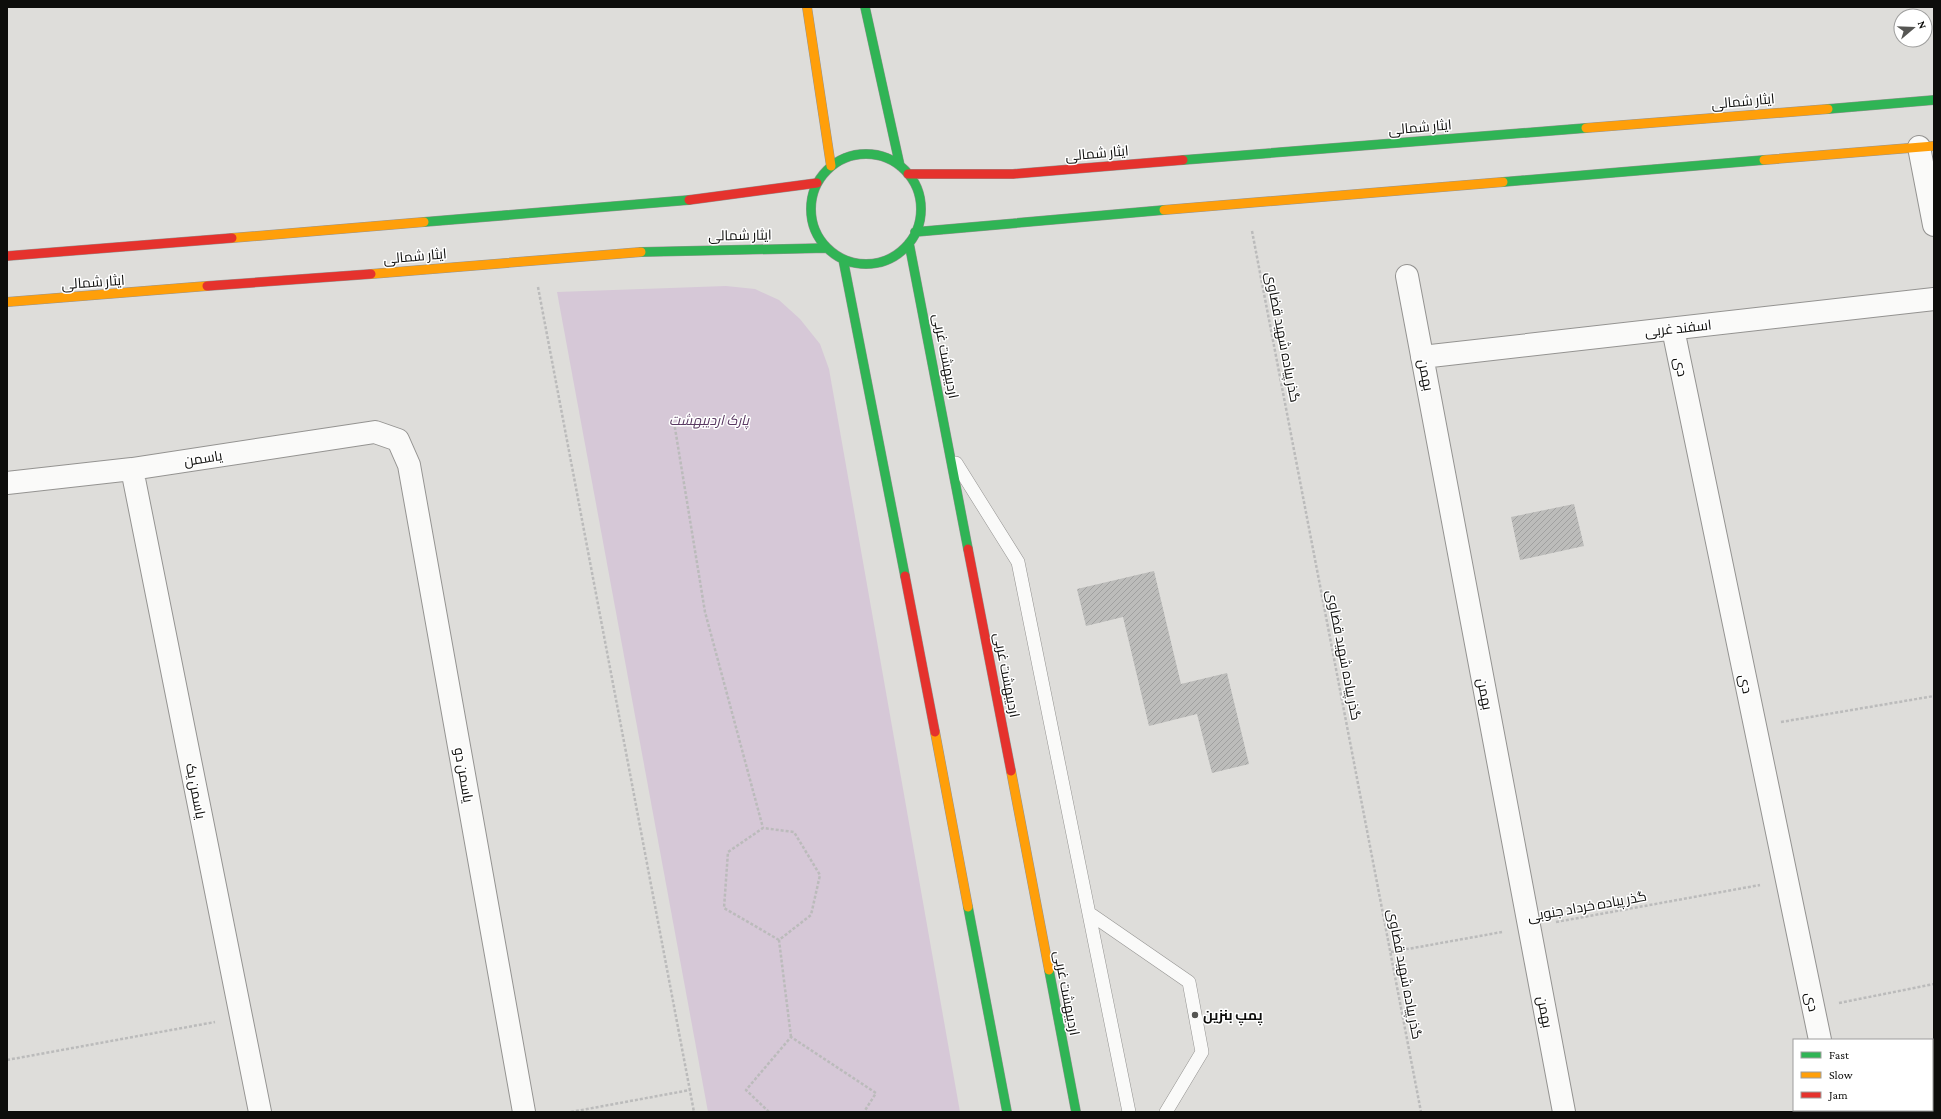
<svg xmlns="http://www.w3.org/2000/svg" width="1941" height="1119" viewBox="0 0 1941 1119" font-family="'Crimson Pro',Cairo,serif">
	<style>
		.green { fill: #d6c8d7 }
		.building { fill: url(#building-hatch) }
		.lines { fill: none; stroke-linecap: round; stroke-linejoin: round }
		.lane-casing { stroke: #949391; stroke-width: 14 }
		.street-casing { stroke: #949391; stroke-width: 24 }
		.fast-casing { stroke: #949391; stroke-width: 10 }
		.slow-casing { stroke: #949391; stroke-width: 10 }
		.jam-casing { stroke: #949391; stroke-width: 10 }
		.path { stroke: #bbb; stroke-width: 2.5; stroke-dasharray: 3 2; stroke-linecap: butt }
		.lane { stroke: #fafaf9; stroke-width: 13 }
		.street { stroke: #fafaf9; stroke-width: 22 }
		.fast { stroke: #30b455; stroke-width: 9 }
		.slow { stroke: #ff9f0a; stroke-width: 9 }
		.jam { stroke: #e5322d; stroke-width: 9 }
		.poi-dot { fill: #565653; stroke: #fff; stroke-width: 1.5 }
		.labels { text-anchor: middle; stroke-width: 3; stroke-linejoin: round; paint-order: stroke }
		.street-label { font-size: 14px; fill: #0d0d0b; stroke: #fff }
		.park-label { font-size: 14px; font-style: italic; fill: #593861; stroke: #fff }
		.poi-label { font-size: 14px; font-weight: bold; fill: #0d0d0b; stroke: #fff; text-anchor: start }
	</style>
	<defs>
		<pattern id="building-hatch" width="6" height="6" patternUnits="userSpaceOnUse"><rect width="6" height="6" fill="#bcbcba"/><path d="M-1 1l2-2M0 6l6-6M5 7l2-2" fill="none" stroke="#a0a09f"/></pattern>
	</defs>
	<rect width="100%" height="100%" fill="#deddda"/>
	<path class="green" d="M726,286L755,289L779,300L800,319L820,344L829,369L960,1112H708L557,292Z"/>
	<path class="building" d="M1574,504L1584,546L1520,560L1511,517Z
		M1154,571L1181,684L1227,673L1249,764L1212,773L1197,714L1149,726L1123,617L1086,626L1077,589Z"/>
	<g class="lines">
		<g class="lane-casing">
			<path id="lane" d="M956,463L1018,562L1129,1112
				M1089,913L1189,982L1202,1052L1166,1112"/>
		</g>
		<g class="street-casing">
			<path id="street" d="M1919,147L1934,225
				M1407,276L1564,1112
				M1673,329L1820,1040
				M1422,357L1934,299
				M132,469L260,1112
				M7,483L132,469L375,432L398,440L409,465L524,1112
				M1834,1110L1835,1112"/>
		</g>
		<g class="fast-casing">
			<path id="fast" d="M865,7L900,166
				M1828,109L1934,100
				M811 209a55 55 0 1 1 110 0a55 55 0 1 1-110 0Z
				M1183,160L1586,128
				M1503,182L1764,160
				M424,222L689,200
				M915,232L1164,210
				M909,243L968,549
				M641,252L827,248
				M843,259L905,576
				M968,907L1007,1112
				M1049,970L1076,1112"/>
		</g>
		<g class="slow-casing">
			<path id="slow" d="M807,7L831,166
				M1586,128L1828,109
				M1764,160L1934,146
				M1164,210L1503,182
				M232,238L424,222
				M371,274L641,252
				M7,302L207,286
				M935,732L968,907
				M1011,771L1049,970"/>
		</g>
		<g class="jam-casing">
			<path id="jam" d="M908,174H1013L1183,160
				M689,200L817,183
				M7,256L232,238
				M207,286L371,274
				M968,549L1011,771
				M905,576L935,732"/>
		</g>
		<path class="path" d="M1252,231L1421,1112
			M538,287L694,1112
			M674,422L705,612L763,828
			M1781,722L1934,696
			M1556,922L1760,885
			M779,940L724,908L728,852L763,828L794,832L820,875L811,915L779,940L791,1037
			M1391,952L1502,932
			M1839,1003L1934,984
			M7,1060L215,1022
			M571,1112L690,1090
			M769,1112L746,1090L791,1037L876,1093L864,1112"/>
		<use href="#lane" class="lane"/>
		<use href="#street" class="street"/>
		<use href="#fast" class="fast"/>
		<use href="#slow" class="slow"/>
		<use href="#jam" class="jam"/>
	</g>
	<circle class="poi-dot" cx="1195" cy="1015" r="4"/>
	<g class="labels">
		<g class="street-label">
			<text transform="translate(1743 101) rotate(-5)" y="5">ایثار شمالی</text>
			<text transform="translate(1420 127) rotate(-5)" y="5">ایثار شمالی</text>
			<text transform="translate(1097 153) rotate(-5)" y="5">ایثار شمالی</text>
			<text transform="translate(740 235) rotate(-1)" y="5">ایثار شمالی</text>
			<text transform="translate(415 256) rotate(-5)" y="5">ایثار شمالی</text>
			<text transform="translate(93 282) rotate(-4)" y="5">ایثار شمالی</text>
			<text transform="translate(1678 328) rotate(-6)" y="5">اسفند غربی</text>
			<text transform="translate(1283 337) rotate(79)" y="5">گذر پیاده شهید قضاوی</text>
			<text transform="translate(946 356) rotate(79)" y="5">اردیبهشت غربی</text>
			<text transform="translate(1681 367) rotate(78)" y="5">دی</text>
			<text transform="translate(1426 375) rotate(79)" y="5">بهمن</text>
			<text transform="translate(203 458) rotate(-9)" y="5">یاسمن</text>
			<text transform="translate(1344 655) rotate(79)" y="5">گذر پیاده شهید قضاوی</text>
			<text transform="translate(1007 675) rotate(79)" y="5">اردیبهشت غربی</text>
			<text transform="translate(1746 684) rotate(78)" y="5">دی</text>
			<text transform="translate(1485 694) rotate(79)" y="5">بهمن</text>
			<text transform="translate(464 775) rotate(80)" y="5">یاسمن دو</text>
			<text transform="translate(196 791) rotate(79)" y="5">یاسمن یک</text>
			<text transform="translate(1587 906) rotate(-10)" y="5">گذر پیاده خرداد جنوبی</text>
			<text transform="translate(1405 974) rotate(79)" y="5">گذر پیاده شهید قضاوی</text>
			<text transform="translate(1067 993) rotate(79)" y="5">اردیبهشت غربی</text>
			<text transform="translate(1812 1002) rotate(78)" y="5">دی</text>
			<text transform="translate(1545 1012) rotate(79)" y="5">بهمن</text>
		</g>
		<g class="park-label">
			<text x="709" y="425">پارک اردیبهشت</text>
		</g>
		<g class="poi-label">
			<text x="1203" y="1020">پمپ بنزین</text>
		</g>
	</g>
	<rect width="1941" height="1119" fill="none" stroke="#0d0d0b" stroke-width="16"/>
	<rect x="1793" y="1039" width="140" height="72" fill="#ffffff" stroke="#9e9e9d"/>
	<rect x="1801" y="1052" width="20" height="6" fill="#30b455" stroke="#9e9e9d"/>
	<text x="1829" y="1059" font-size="12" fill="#0d0d0b">Fast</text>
	<rect x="1801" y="1072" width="20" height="6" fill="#ff9f0a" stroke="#9e9e9d"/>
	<text x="1829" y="1079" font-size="12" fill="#0d0d0b">Slow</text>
	<rect x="1801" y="1092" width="20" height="6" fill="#e5322d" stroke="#9e9e9d"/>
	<text x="1829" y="1099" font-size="12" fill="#0d0d0b">Jam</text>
	<g transform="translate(1913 28) rotate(71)"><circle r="19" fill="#ffffff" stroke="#9e9e9d"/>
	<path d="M0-3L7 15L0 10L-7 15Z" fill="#565653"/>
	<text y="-6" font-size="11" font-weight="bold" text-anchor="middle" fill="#0d0d0b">N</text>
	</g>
</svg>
